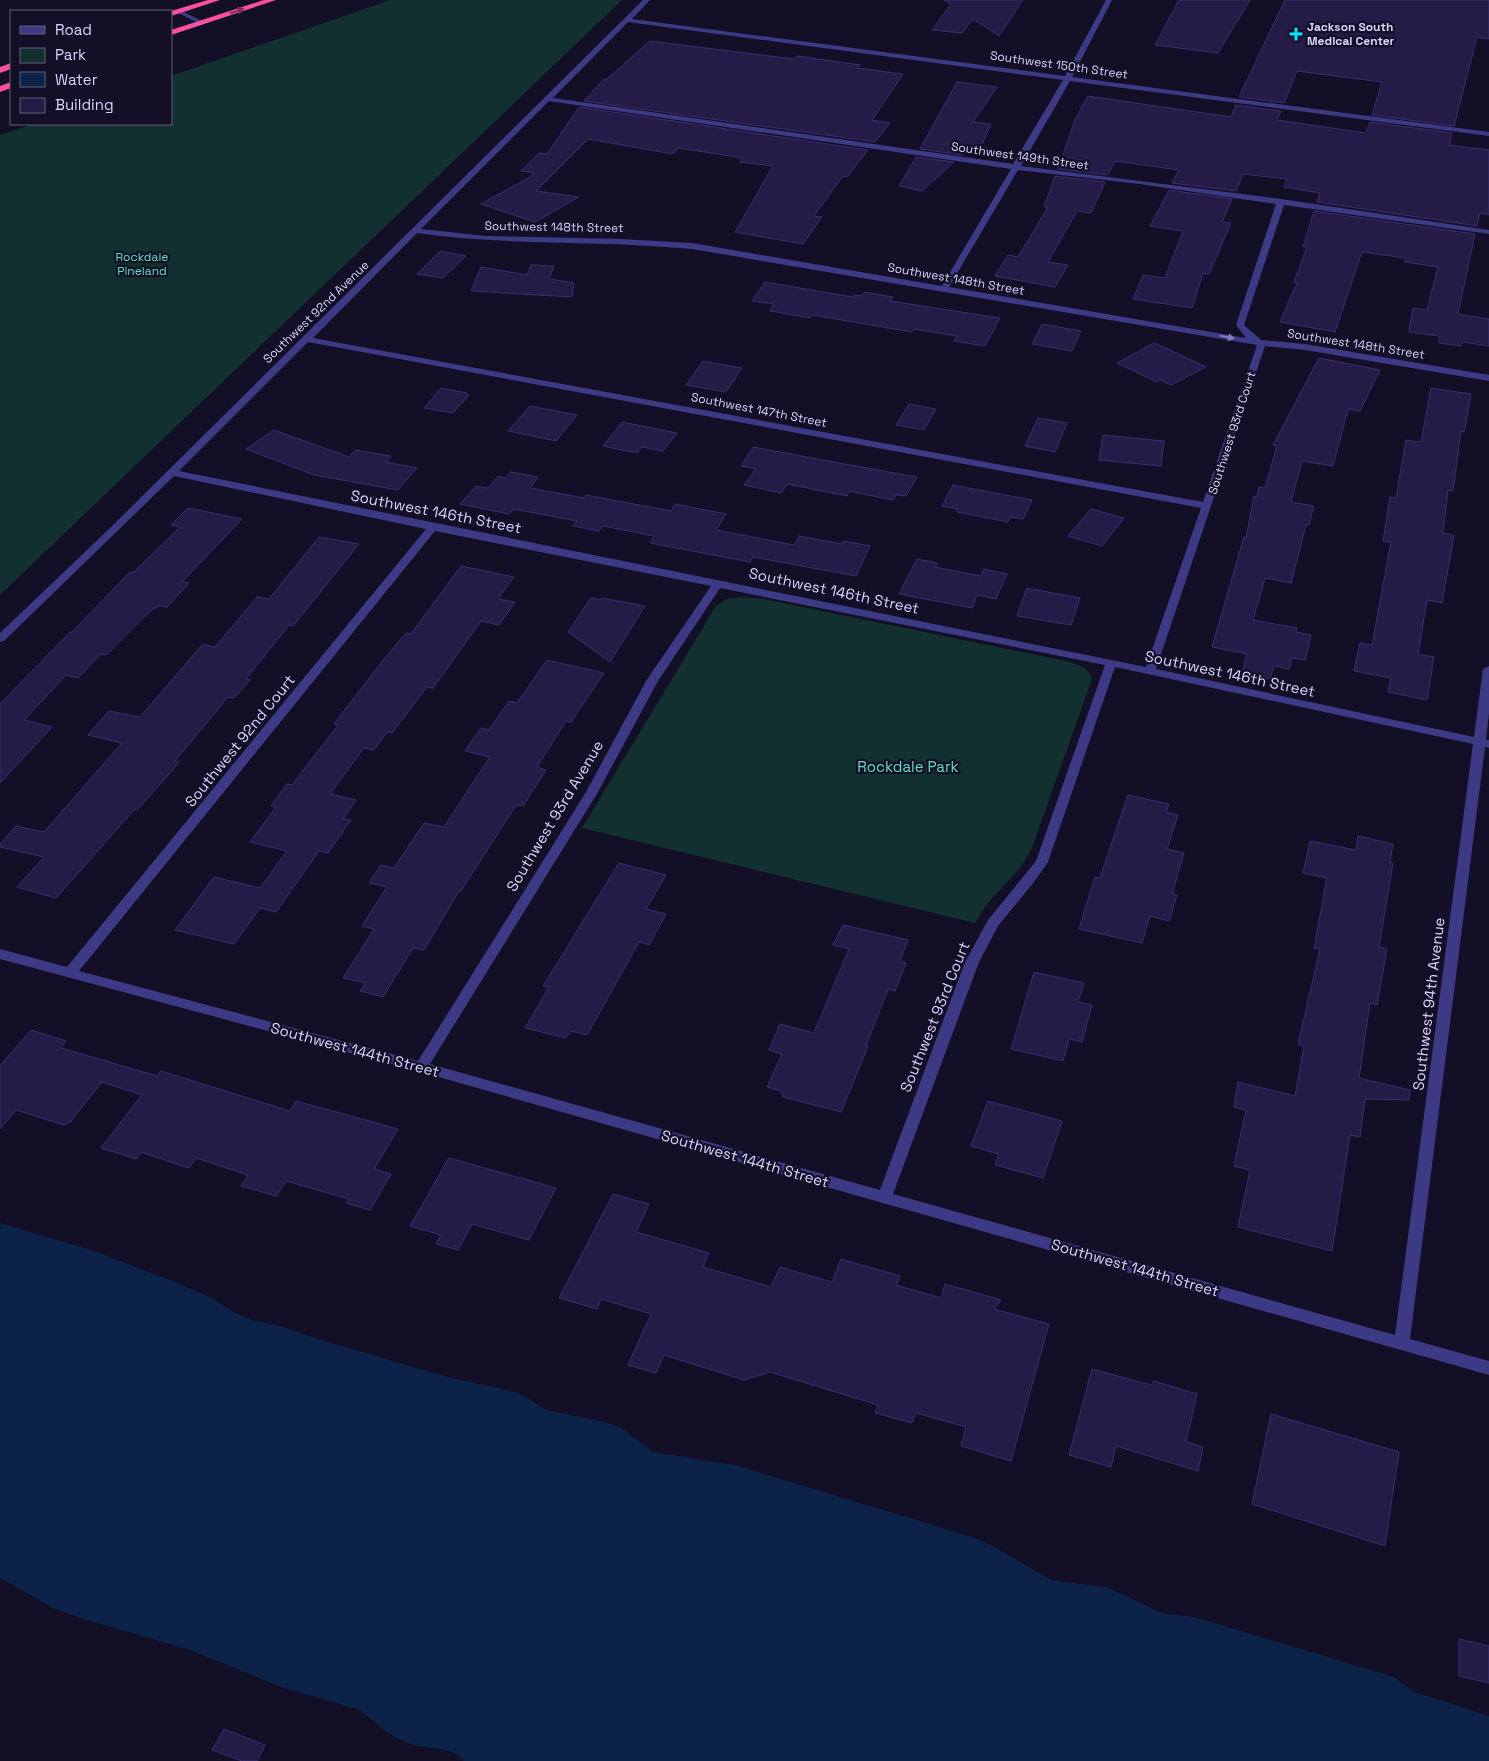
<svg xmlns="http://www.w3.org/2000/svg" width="1489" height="1761" viewBox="0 0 1489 1761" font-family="'Space Grotesk',sans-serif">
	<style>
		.green { fill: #12302f }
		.water { fill: #0c2248 }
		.building { fill: #241b47; stroke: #3b2d73 }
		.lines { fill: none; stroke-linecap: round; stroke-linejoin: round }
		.minor { fill: #3d3a85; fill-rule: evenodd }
		.highway { fill: #ff4fa3; fill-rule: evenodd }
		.oneway { fill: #7d2c5e }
		.oneway2 { fill: #837fbc }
		.poi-dot { fill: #00e5ff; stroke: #130f26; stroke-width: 2 }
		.labels { text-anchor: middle; stroke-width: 4.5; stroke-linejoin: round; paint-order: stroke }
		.far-poi-label { font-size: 12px; font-weight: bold; fill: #d9d4ff; stroke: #130f26; text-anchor: start }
		.far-street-label { font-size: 12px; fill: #d9d4ff; stroke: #130f26 }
		.far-park-label { font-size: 12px; fill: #5fe0c0; stroke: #130f26 }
		.street-label { font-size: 15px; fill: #d9d4ff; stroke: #130f26 }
		.park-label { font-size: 15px; fill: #5fe0c0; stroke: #130f26 }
	</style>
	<rect width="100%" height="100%" fill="#130f26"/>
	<path class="green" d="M390,0H622L0,595V135L34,124H171V76Z
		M740,597L764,599L1066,661C1077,664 1089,667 1092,679L1032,848L1021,867L987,904L975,923L582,828L716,606L727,599Z"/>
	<path class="water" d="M0,1223L94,1251L170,1280L210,1297L235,1313L252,1320L284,1327L318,1339L447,1377L519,1393L546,1410L605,1422L619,1427L654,1452L735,1465L972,1537L991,1545L1051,1580L1107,1587L1162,1613L1194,1617L1394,1677L1414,1692L1489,1716V1761H464L457,1754L445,1750L412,1745L389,1734L360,1710L281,1687L190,1650L80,1618L53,1608L0,1578Z"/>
	<path class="building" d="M944,0H1023L999,36L973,19L962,33L932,30L951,4Z
		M1179,0H1250L1218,53L1155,45Z
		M1285,0H1489V39L1477,37L1454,126L1372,115L1382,82L1297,71L1284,103L1239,97Z
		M650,41L794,59L797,56L860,65L857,68L903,74L872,120L890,123L875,142L584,101L604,79H607Z
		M957,82L997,87L973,122L991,124L981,146L973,145L962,155L920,149Z
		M1088,96L1231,117L1236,105L1281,111L1277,120L1366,133L1370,122L1452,133L1449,145L1489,150V215L1480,213L1477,226L1317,202L1320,193L1284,187L1287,179L1243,174L1236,191L1172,183L1179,170L1115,161L1108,175L1058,169L1075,120Z
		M579,107L868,150L847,177L843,176L814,216L822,217L803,244L735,232L773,166L740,162L743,158L678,148L673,154L588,139L536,191L579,197L535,222L481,204L532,176L534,173L521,171L539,153L547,154Z
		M916,157L954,162L922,191L899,186Z
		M1055,176L1105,182L1091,213L1077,211L1048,262L1068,265L1055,287L995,276L1008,255L1018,257L1048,207H1044Z
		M1169,190L1232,199L1222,222L1231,223L1209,274L1203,273L1192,308L1133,299L1143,275L1165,278L1183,231L1150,226Z
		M1314,211L1475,234L1458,314L1489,319V346L1462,342L1461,346L1439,343V336L1409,332L1413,308L1427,310L1438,267L1405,262L1406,258L1362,252L1335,332L1280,322L1297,283L1294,282L1307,247H1303Z
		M440,251L466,256L443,278L417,274Z
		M531,265L554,266L549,279L574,283L572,297L471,291L481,267L527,275Z
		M765,282L853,297L854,295L862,296L865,292L893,297L890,301L1000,318L985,346L954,341L957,336L914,329L912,332L812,315L810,318L770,311L774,304L752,301Z
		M1042,324L1081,331L1072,351L1032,344Z
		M1154,343L1168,349L1206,367L1171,385L1160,380L1157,382L1117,363Z
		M1319,358L1380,370L1360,411L1348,409L1333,466L1302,461L1291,502L1314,506L1309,525H1306L1291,583L1265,578L1253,620L1297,628L1296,632L1311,635L1305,660L1292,658L1289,669L1274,666L1270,679L1242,673L1247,654L1212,647L1244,537L1246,538L1254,496L1257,497L1259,487L1265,488L1277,446L1273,445Z
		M703,361L742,368L726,392L686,385Z
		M441,388L467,393L465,395H469L453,413L424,408Z
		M1431,388L1471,394L1464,432L1461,431L1453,491L1448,490L1443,533L1454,535L1442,603L1427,600L1418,654L1434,657L1427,700L1388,692L1391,678L1354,671L1360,643L1372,645L1391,542L1383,541L1390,497L1396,498L1406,440L1421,442Z
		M909,404L936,409L924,430L896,425Z
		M530,406L577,415L556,441L508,431Z
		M1038,418L1067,423L1055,452L1025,446Z
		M622,422L677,433L663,451L642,447L638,452H631L603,446Z
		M274,430L349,457L356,450L391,456L386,462L417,468L398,490L314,475L246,449Z
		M1103,435L1164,441L1161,466L1099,460Z
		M753,447L839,463L917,477L906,496L896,495L893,500L849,491L847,496L787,484L781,493L744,485L756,469L741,466Z
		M511,472L538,477L530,488L584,498L586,495L671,511L675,504L726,514L716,530L794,545L799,536L842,544L844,541L870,546L856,576L753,557L750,562L650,543L654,536L603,526L599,531L573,526L577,521L514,509L509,514L460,504L476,486L488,488L498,476L506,478Z
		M953,485L1032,500L1023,519L1010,517L1008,522L957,512L958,509L942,506Z
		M188,508L242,519L182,582L189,583L167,607L159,606L150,611L106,655L101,654L78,678L66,675L24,720L52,727L0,783V704L70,632H72L130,572H134L180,527L171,525Z
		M1091,509L1124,518L1102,546L1068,536Z
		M319,537L359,544L293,626L289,625L246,679L250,680L234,698L228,697L175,761L179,762L162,782L137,810H134L56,898L17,887L44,857L0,847V844L16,826L44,832L122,743L88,735L109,711L140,717L203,644L215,647L257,597L269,599Z
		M917,559L937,563L935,567L981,576L984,569L1007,574L996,599L977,595L972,608L899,594Z
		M461,566L514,577L498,599L515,602L499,625L481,621L433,688L427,687L392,733L387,732L374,750L364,748L330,794L356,800L343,819L351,820L328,853L319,851L276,912L260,908L234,944L175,930L214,877L260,888L287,851L250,842L276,807L271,806L287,784L292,785L338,725L334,724L384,659L406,633L411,634Z
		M1027,588L1080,598L1071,625L1017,616Z
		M591,598L601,600L602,598L645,606L610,662L568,632Z
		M547,660L604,673L571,722L566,721L537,767L546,770L523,806L516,805L461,891H459L424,950L413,948L383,997L360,991L366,983L343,978L374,929L362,926L387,887L369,883L381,865L394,868L424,823L444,827L490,757L465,751L481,728L489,730L509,701L517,703Z
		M1128,795L1169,804L1166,812L1178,815L1167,849L1184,853L1172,894L1177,895L1169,921L1150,916L1142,943L1079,929L1095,877L1100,878Z
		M1358,836L1393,844L1390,862L1393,863L1379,947L1387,949L1377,1005L1370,1003L1359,1078L1410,1090L1409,1100L1365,1099L1360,1137L1350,1135L1332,1251L1238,1227L1250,1170L1234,1166L1246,1110L1234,1107L1238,1082L1295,1096L1304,1046L1298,1044L1320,949L1314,948L1327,878L1303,873L1310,841L1356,850Z
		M619,863L666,875L646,909L666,914L649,945L639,942L587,1035L571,1031L566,1038L525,1028L549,987L543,986Z
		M843,925L908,940L900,961L906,963L895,991L888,989L866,1046H868L841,1112L783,1097L781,1091L767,1087L782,1054L769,1050L780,1024L814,1033L849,949L833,945Z
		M1034,972L1084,983L1078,1002L1092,1005L1082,1042L1069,1039L1063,1061L1011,1049Z
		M31,1030L66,1041L61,1048L157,1076L161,1071L290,1111L296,1101L398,1129L374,1169L391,1174L370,1210L346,1203L349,1199L286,1181L276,1196L241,1186L248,1175L196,1158L189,1168L141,1152L136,1159L101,1148L142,1095L102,1082L71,1121L64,1125L16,1110L0,1129V1066Z
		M988,1101L1062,1121L1043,1178L995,1165L999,1154L971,1146Z
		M449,1158L556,1188L529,1240L472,1224L458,1250L436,1244L441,1235L410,1226Z
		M613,1194L649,1204L636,1232L709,1253L703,1267L771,1287L780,1267L832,1282L841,1259L900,1276L896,1285L941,1298L945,1284L1001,1300L994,1309L1049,1324L1011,1461L961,1446L966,1427L916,1413L912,1423L875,1413L878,1405L770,1372L744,1380L664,1355L656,1373L628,1365L651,1314L601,1299L597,1309L559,1298Z
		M1092,1369L1151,1385L1154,1381L1197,1394L1186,1442L1203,1447L1198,1471L1116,1446L1111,1467L1069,1455Z
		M1271,1414L1399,1452L1385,1546L1252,1504Z
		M1459,1639L1489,1646V1683L1459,1676Z
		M224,1729L265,1745L257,1761H242L212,1750Z"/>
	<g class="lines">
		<path class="minor" d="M643,0H650L632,19L1065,76L1106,0H1112L1072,77L1489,132V136L1070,81L1021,166L1281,199L1489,230V234L1284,205L1244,325L1261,340L1305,344L1489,375V381L1305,350L1265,346L1156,669L1474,737L1483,669L1489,666V713L1486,740H1489V748L1485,747L1410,1339L1489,1361V1375L421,1072L0,959V949L67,967L426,529L174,476L4,641L0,642V633L109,529ZM628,22L1063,80L1013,164L553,98ZM549,101L1011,169L942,286L692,243L623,239L486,236L421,229ZM1018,170L1140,184L1276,204L1236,325L1246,338L949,287ZM417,233C508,246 600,240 692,249L1257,345L1203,502L313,338ZM308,342L1201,508L1146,667L179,471ZM435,531L711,586L646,681L586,792L418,1061L79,971ZM720,588L1105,665L1036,861L988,920L965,962L880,1190L430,1064L598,792L658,681ZM1115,667L1473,744L1395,1335L893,1194L979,962L998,926L1034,882L1048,862Z
			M180,10L204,22L205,23L200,24L178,13L177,12Z"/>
		<path class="highway" d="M208,0H220L171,16V11Z
			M264,0H276L171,35V30Z
			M11,63V69L0,73V67Z
			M11,82V88L0,92V86Z"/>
	</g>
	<defs><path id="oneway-solid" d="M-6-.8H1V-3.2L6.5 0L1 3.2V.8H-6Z" transform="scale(1.25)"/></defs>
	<use class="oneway" href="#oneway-solid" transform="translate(237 11) rotate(-18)"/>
	<use class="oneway2" href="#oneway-solid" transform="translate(1227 337) rotate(10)"/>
	<path class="poi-dot" d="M1293.5 26.5h5v5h5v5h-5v5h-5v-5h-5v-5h5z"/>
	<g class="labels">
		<g class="far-poi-label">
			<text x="1307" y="31">Jackson South<tspan x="1307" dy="14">Medical Center</tspan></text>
		</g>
		<g class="far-street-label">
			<text transform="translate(1059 65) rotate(8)" y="4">Southwest 150th Street</text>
			<text transform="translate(1020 156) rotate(8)" y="4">Southwest 149th Street</text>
			<text transform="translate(554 227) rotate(1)" y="4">Southwest 148th Street</text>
			<text transform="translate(956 279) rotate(10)" y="4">Southwest 148th Street</text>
			<text transform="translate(316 312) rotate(-44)" y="4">Southwest 92nd Avenue</text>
			<text transform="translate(1356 344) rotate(9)" y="4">Southwest 148th Street</text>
			<text transform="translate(759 410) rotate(11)" y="4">Southwest 147th Street</text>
			<text transform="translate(1232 433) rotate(-72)" y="4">Southwest 93rd Court</text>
		</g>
		<g class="far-park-label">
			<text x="142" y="261">Rockdale<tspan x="142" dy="14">Pineland</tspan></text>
		</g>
		<g class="street-label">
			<text transform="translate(436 512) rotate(11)" y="5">Southwest 146th Street</text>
			<text transform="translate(834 591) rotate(12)" y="5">Southwest 146th Street</text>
			<text transform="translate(1230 674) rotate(12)" y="5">Southwest 146th Street</text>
			<text transform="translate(240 741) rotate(-51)" y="5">Southwest 92nd Court</text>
			<text transform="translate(555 816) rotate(-59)" y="5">Southwest 93rd Avenue</text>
			<text transform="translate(1429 1004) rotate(-83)" y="5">Southwest 94th Avenue</text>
			<text transform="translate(935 1017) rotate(-68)" y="5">Southwest 93rd Court</text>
			<text transform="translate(355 1050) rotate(15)" y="5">Southwest 144th Street</text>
			<text transform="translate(745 1159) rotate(16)" y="5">Southwest 144th Street</text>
			<text transform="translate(1135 1268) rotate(16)" y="5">Southwest 144th Street</text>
		</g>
		<g class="park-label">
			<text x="908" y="772">Rockdale Park</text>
		</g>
	</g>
	<rect x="10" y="10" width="162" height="115" fill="#130f26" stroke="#625e7d"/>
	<rect x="20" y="26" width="25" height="8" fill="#3d3a85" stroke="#625e7d"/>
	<text x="55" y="35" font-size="15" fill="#d9d4ff">Road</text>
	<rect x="20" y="48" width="25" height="15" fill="#12302f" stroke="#625e7d"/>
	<text x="55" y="60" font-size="15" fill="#d9d4ff">Park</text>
	<rect x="20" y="72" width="25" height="15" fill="#0c2248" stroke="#625e7d"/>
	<text x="55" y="85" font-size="15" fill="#d9d4ff">Water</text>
	<rect x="20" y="98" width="25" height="15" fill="#241b47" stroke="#625e7d"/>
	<text x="55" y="110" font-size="15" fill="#d9d4ff">Building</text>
</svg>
